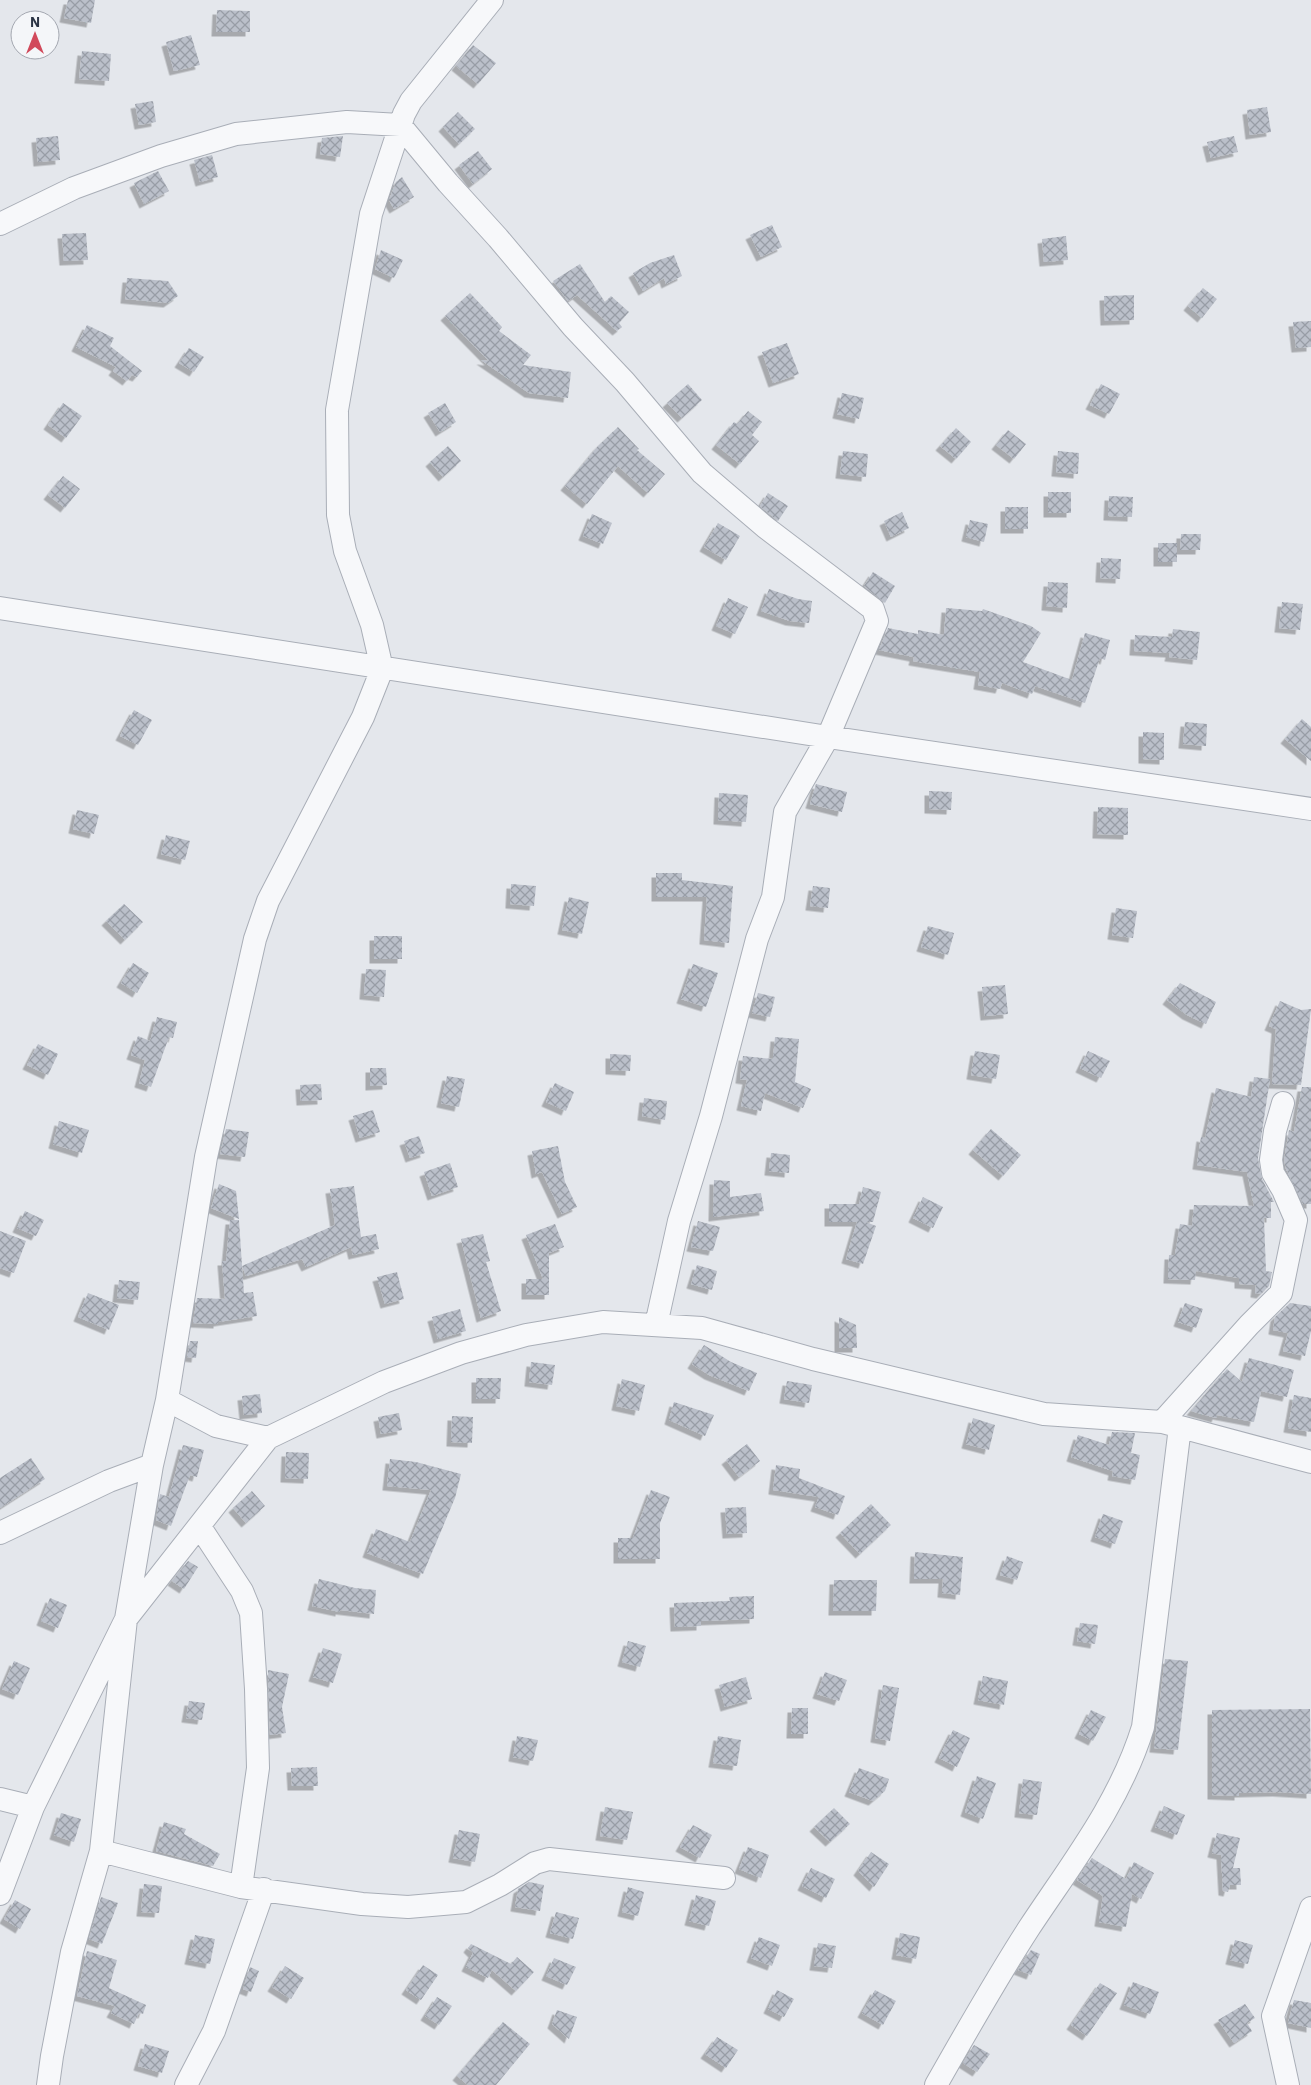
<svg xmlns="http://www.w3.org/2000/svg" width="1311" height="2085" viewBox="0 0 1311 2085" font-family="'IBM Plex Sans',sans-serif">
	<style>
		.building { fill: url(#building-cross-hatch); filter: url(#shadow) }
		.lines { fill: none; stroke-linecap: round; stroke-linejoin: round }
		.minor-casing { stroke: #a9aeb7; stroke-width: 24 }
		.minor { stroke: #f7f8fa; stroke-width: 22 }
	</style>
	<defs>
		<pattern id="building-cross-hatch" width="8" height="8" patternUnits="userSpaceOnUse" patternTransform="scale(1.25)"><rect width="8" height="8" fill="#bbc0ca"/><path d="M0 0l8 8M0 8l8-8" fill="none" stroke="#989da6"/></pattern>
		<filter id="shadow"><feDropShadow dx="-4.5" dy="4.5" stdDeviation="0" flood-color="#0004"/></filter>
	</defs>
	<rect width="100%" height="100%" fill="#e4e7ec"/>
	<path class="building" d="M68,0H95L91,23L64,18Z
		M217,10L250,11V32H216Z
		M191,35L200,65L174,71L166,42Z
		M473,45L496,63L478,84L456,66Z
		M82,51L111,54L109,81L79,79Z
		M153,101L156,122L139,125L135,104Z
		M1267,107L1271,132L1250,135L1247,110Z
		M458,112L475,129L459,144L443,127Z
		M58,136L60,160L38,162L36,138Z
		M343,136L340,157L320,154L322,138Z
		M1234,136L1238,152L1211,158L1207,142Z
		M478,151L492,169L473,184L459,165Z
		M212,155L218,177L200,182L194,160Z
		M158,171L169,191L144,204L134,183Z
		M402,177L414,197L394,209L389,200L396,182Z
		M772,225L782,247L761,257L750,235Z
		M86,233L88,260L64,261L62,234Z
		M1066,236L1068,260L1044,262L1042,239Z
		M381,250L403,260L394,278L375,269Z
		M674,255L682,276L666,284L664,278L643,291L633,273L650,263Z
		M580,264L605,302L611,296L629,312L619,323L622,327L617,331L577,295L568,301L553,281Z
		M127,278L168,281L178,296L168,303L125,299Z
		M1203,288L1217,299L1202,318L1188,306Z
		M470,293L502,327L499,331L531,355L523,365L571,372L568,398L529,393L481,360L489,361L445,316Z
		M1134,295V320L1105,321L1104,296Z
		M1311,321V347L1296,348L1293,322Z
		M87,325L114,338L110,346L142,371L137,377L132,375L127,381L113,371L116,367L76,347Z
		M787,343L799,374L773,383L762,352Z
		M189,348L204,357L194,372L179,363Z
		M688,384L702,400L682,418L667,403Z
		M1101,384L1120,394L1109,414L1090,405Z
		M842,393L864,398L859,419L837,414Z
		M63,403L82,416L66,438L48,425Z
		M445,403L456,422L440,432L428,413Z
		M748,411L762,422L752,435L759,441L740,464L716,445L734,422L737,424Z
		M618,427L639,449L637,450L665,474L648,493L618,466L587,504L565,486L598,446Z
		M956,428L971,442L956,459L940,446Z
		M1008,430L1026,444L1014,459L996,445Z
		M448,446L461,461L443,477L430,462Z
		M843,451L868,454L866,477L840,474Z
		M1058,451L1079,453L1078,474L1056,472Z
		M63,476L80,489L65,508L48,495Z
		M1048,492H1071V513H1048Z
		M768,493L788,506L778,521L760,506Z
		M1109,496L1133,497L1132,517L1108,516Z
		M1005,507H1028V529H1005Z
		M902,512L909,528L891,537L884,521Z
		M592,514L612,523L603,544L583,536Z
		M970,520L988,524L984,542L966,537Z
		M718,523L740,536L726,560L704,547Z
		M1181,534H1201L1200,550H1180Z
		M1158,543H1177V562H1158Z
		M1101,558L1121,559L1120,579L1100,578Z
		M873,572L895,586L885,603L864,586Z
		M1048,582L1068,583L1067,608L1046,606Z
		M769,589L798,599L812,601L809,623L790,621L761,611Z
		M728,598L748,607L735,634L716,626Z
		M1282,602L1303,604L1300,630L1279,628Z
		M946,608L982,611L983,609L1031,626L1041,633L1023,662L1072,680L1085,633L1110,640L1105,660L1100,658L1085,703L1035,686L1032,694L1002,683L1000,689L978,685L980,672L913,661L914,657L879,650L888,628L918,634V630L944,635Z
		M1173,629L1200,632L1197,660L1169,657L1170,653L1134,651L1135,635L1172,637Z
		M134,710L152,720L138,745L120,736Z
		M1302,719L1311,727V761L1285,739Z
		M1185,722L1207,724L1206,746L1183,744Z
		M1143,732L1164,733V760L1143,759Z
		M816,784L847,792L842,812L810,804Z
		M929,791L952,792L951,810L929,809Z
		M719,793L748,795L746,822L718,820Z
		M1098,807L1128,808V835L1097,834Z
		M77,810L99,815L94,834L73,829Z
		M166,835L190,841L185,860L161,854Z
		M656,873H682V880L733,886L729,943L704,940L707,897H656Z
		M511,884L536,886L534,906L510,904Z
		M813,886L830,888L828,908L810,906Z
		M569,897L589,902L582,934L562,930Z
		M124,904L143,922L125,940L106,921Z
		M1116,908L1137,911L1133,938L1112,935Z
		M928,926L954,933L948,955L921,947Z
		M374,936H402V959H374Z
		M133,963L149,973L137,993L121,983Z
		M693,964L718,973L706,1007L681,999Z
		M366,969L386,970L384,997L364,995Z
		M1180,983L1216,1002L1206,1024L1187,1015L1167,1000Z
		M1005,985L1008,1014L985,1016L982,987Z
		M758,993L775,997L770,1017L752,1013Z
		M1280,1001L1301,1010L1311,1009L1301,1085L1272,1084L1276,1029L1269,1026Z
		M157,1017L177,1022L173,1038L169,1037L151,1087L139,1083L145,1060L131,1055L138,1036L150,1041Z
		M775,1037L799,1039L795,1082L811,1089L803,1108L765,1093L761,1111L741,1106L747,1080L740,1079L743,1056L773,1059Z
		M38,1044L58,1054L48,1075L27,1065Z
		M975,1051L1000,1055L996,1079L971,1075Z
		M1088,1051L1110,1061L1101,1078L1080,1068Z
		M610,1054L631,1055L630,1071L610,1070Z
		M370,1068H386L387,1085L370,1086Z
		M447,1076L465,1079L459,1107L441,1103Z
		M1254,1077L1270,1079L1258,1158L1262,1179L1274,1202H1271V1218H1264L1266,1271L1272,1272L1269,1286L1261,1294L1255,1293L1256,1285L1239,1284V1278L1196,1271L1195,1280L1168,1279L1169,1255H1175L1180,1224L1192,1226L1194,1205L1254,1206L1247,1172L1197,1165L1201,1137L1205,1138L1216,1088L1251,1097Z
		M555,1083L574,1092L566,1111L546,1102Z
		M321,1084L322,1100L301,1101L300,1085Z
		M1302,1087H1311V1204H1303L1286,1169L1284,1160L1289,1130L1294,1132Z
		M644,1098L667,1101L665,1120L642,1116Z
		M373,1110L380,1132L360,1138L353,1116Z
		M59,1121L89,1130L82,1153L53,1144Z
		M226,1129L249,1132L245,1157L220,1154Z
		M991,1129L1021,1155L1003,1176L973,1150Z
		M419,1136L425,1153L410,1158L404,1141Z
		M558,1146L565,1182L577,1207L562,1214L542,1172L536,1174L532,1151Z
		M771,1153L790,1155L789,1173L769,1171Z
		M450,1163L458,1187L432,1196L424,1172Z
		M714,1180L730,1181V1197L761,1193L764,1211L713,1217Z
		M219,1184L236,1191L239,1219L211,1208Z
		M354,1186L361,1237L376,1234L379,1249L353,1255L351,1247L306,1267L302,1259L246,1276L242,1266L244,1293L253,1292L257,1316L218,1322V1324L193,1323L197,1298L225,1299L222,1261H226L230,1220H239L242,1266L335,1225L330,1189Z
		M863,1187L881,1192L873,1222H866L876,1226L863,1264L846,1259L857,1222H829V1204H859Z
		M923,1197L943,1207L933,1228L913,1218Z
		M25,1211L44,1220L36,1236L17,1228Z
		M698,1221L720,1227L713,1251L691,1247Z
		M555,1224L564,1247L549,1253V1295H526V1279H543L526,1235Z
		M0,1231L26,1241L14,1273L0,1268Z
		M483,1234L490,1261L486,1262L501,1311L481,1318L461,1239Z
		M697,1265L717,1271L712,1290L691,1284Z
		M397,1272L404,1299L385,1304L377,1277Z
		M119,1280L140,1282L138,1300L117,1298Z
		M88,1293L119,1305L109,1330L78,1317Z
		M1185,1303L1203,1309L1196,1328L1178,1322Z
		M1290,1303L1311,1306V1331L1305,1356L1283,1351L1288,1333L1273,1330L1275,1317Z
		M460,1309L466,1331L438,1339L432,1317Z
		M839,1317L856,1325L857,1348H839Z
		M190,1341H198L196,1358L187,1357Z
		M704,1345L731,1362L757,1373L749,1391L709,1375L692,1364Z
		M1249,1358L1294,1370L1287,1397L1261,1391L1254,1422L1217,1415L1216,1418L1191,1411L1227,1369L1242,1382Z
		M531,1362L555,1365L552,1385L529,1382Z
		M476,1378H501L500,1399H476Z
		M622,1379L645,1385L639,1411L616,1406Z
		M787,1381L812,1385L809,1403L784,1399Z
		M260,1394L262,1413L244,1415L242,1396Z
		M1294,1395L1311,1398V1432L1288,1428Z
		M674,1402L714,1415L705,1436L669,1420Z
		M399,1413L402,1430L381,1434L378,1417Z
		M452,1416L473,1417L472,1443L451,1442Z
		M973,1418L995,1425L989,1450L966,1444Z
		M1112,1432L1135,1433L1131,1453L1140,1455L1135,1480L1112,1476L1113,1471L1071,1457L1078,1435L1109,1445Z
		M747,1444L760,1461L739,1477L726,1460Z
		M183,1445L204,1450L197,1477L190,1475L171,1526L156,1520L160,1494L169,1497Z
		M286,1452L309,1453L308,1479L285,1478Z
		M31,1458L45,1479L0,1508V1478Z
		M390,1459L416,1462L461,1474L455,1498L423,1574L367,1553L376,1529L410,1542L431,1490L387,1486Z
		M776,1465L800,1469L799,1478L845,1496L838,1515L815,1507L819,1497L773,1490Z
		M651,1490L670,1497L660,1523V1559H618V1538H633Z
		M252,1491L265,1506L246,1523L233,1508Z
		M871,1504L891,1525L860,1554L840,1533Z
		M746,1507L747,1533L727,1534L725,1508Z
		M1103,1514L1123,1521L1115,1544L1095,1537Z
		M915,1552L963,1557L960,1595L942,1593L943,1579H914Z
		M1007,1556L1023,1562L1017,1580L1000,1575Z
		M188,1561L198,1567L184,1589L172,1581Z
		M319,1579L355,1588L376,1590L374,1614L340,1610V1612L312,1606Z
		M834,1580H877L876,1611H833Z
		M754,1596V1619L701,1621V1626L675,1627L674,1603L730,1601L729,1597Z
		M50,1598L67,1605L58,1628L41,1621Z
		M1080,1623L1098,1625L1095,1644L1077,1641Z
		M628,1641L646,1646L640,1667L622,1662Z
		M323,1648L342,1654L333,1683L313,1677Z
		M1165,1659L1188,1661L1178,1750L1154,1748Z
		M14,1661L30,1668L18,1695L2,1689Z
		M268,1670L289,1674L282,1707L286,1733L270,1735Z
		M825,1672L847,1680L839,1701L817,1694Z
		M983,1676L1008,1681L1004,1705L978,1700Z
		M746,1677L752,1699L725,1707L719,1685Z
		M883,1685L899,1688L890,1741L875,1738Z
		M189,1701L205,1703L202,1720L186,1718Z
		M792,1708H808V1734H791Z
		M1310,1709L1311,1794L1277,1792L1239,1793V1796L1212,1795V1710Z
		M1091,1710L1106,1717L1093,1741L1079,1734Z
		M953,1730L970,1738L957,1767L939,1758Z
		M517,1736L538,1740L533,1761L513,1757Z
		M718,1736L741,1740L737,1766L713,1763Z
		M317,1767L318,1786H292L291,1768Z
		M859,1768L889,1779L885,1791L873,1801L849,1792Z
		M977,1776L996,1783L983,1819L965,1812Z
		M1023,1779L1042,1782L1037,1815L1019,1813Z
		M1164,1806L1185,1815L1177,1835L1155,1827Z
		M605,1807L633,1812L627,1840L600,1836Z
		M834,1808L850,1824L830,1842L814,1827Z
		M61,1813L81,1819L74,1842L54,1835Z
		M164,1822L186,1829L184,1834L220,1854L213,1866L156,1851Z
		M693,1825L712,1835L700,1858L680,1847Z
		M459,1830L480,1834L475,1862L453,1858Z
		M1217,1833L1240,1838L1233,1868H1240L1241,1885H1230L1228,1892L1223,1891L1221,1855L1212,1853Z
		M748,1847L769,1855L761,1878L739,1869Z
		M871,1852L889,1864L874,1887L858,1871Z
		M1092,1858L1126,1879L1134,1862L1154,1873L1141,1899L1132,1894L1126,1927L1099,1922L1103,1896L1077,1880Z
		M811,1868L835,1879L826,1898L802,1886Z
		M529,1882L544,1885L540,1911L515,1907L518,1889Z
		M144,1884L162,1886L159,1913L141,1912Z
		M628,1887L644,1892L638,1916L622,1912Z
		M696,1895L716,1901L709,1926L689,1921Z
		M101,1897L118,1903L102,1944L89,1939Z
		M15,1900L31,1909L20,1929L4,1919Z
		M556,1912L579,1918L573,1939L550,1933Z
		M900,1933L920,1937L916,1959L896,1955Z
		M195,1935L215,1939L210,1964L189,1960Z
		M759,1937L780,1945L772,1966L751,1958Z
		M1235,1940L1253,1945L1248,1964L1230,1960Z
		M818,1943L836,1946L832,1968L814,1966Z
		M471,1944L511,1964L517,1957L534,1972L516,1991L492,1970L488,1978L466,1967L473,1953L468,1948Z
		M1031,1950L1040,1954L1031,1975L1018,1970Z
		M87,1951L117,1960L109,1988L146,2005L143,2014L139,2013L134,2024L111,2013L115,2006L77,1996Z
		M554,1958L576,1967L567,1985L546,1976Z
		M423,1965L438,1975L421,2000L406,1990Z
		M285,1966L304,1978L291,1999L272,1987Z
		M250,1967L259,1971L251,1992L243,1989Z
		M1133,1982L1159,1992L1150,2014L1124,2005Z
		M1100,1983L1117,1993L1087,2036L1071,2025Z
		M777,1990L794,1999L784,2017L768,2009Z
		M875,1990L896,2001L883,2025L862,2013Z
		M437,1997L452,2006L439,2025L425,2016Z
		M1294,2000L1311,2003V2028L1288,2023Z
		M1245,2004L1255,2018L1247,2023L1252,2031L1234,2043L1218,2020Z
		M557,2010L577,2017L569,2039L552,2024Z
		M503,2022L530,2044L496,2085H468L457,2076Z
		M717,2037L738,2050L726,2068L705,2054Z
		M145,2044L169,2051L162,2073L138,2066Z
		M974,2045L990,2054L977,2072L963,2063Z"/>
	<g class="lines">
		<g class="minor-casing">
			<path id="minor" d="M0,224L74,188L161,156L236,134L347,122L400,125L448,183L498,238L573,327L625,382L702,473L765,527L873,609L877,621L828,737L785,812L773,897L757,939L711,1116L679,1221L656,1325
				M0,608L828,737L1311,809
				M167,1400L216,1426L268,1438
				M1162,1422L1249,1325L1281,1293L1296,1220L1283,1190L1273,1173L1271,1160L1275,1131L1283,1103
				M200,1527L242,1591L251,1613L256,1689L258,1768L241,1887
				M0,1533L109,1481L152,1465
				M0,1799L33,1807
				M101,1851L241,1887L362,1904L408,1907L466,1902L500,1885L535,1863L549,1859L724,1878
				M0,1894L33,1807L126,1619L268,1438L384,1382L461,1353L526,1335L603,1322L702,1328L813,1359L1044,1414L1162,1422L1311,1462
				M48,2085L52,2056L72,1952L101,1851L126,1619L152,1465L167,1400L206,1157L255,939L268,901L363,717L382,669L372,625L345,551L338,515L337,410L371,214L404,114L411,101L492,0
				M186,2085L214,2031L264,1889
				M936,2085C966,2032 996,1979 1029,1928C1072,1863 1120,1802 1143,1727L1180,1427
				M1288,2085L1273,2016L1311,1908"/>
		</g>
		<use href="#minor" class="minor"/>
	</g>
	<g transform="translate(35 35)"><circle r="24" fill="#f4f6f9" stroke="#a4a8b1"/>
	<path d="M0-4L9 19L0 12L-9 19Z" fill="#d1495b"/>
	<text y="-8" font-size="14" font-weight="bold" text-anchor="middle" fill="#2b3445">N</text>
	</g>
</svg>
